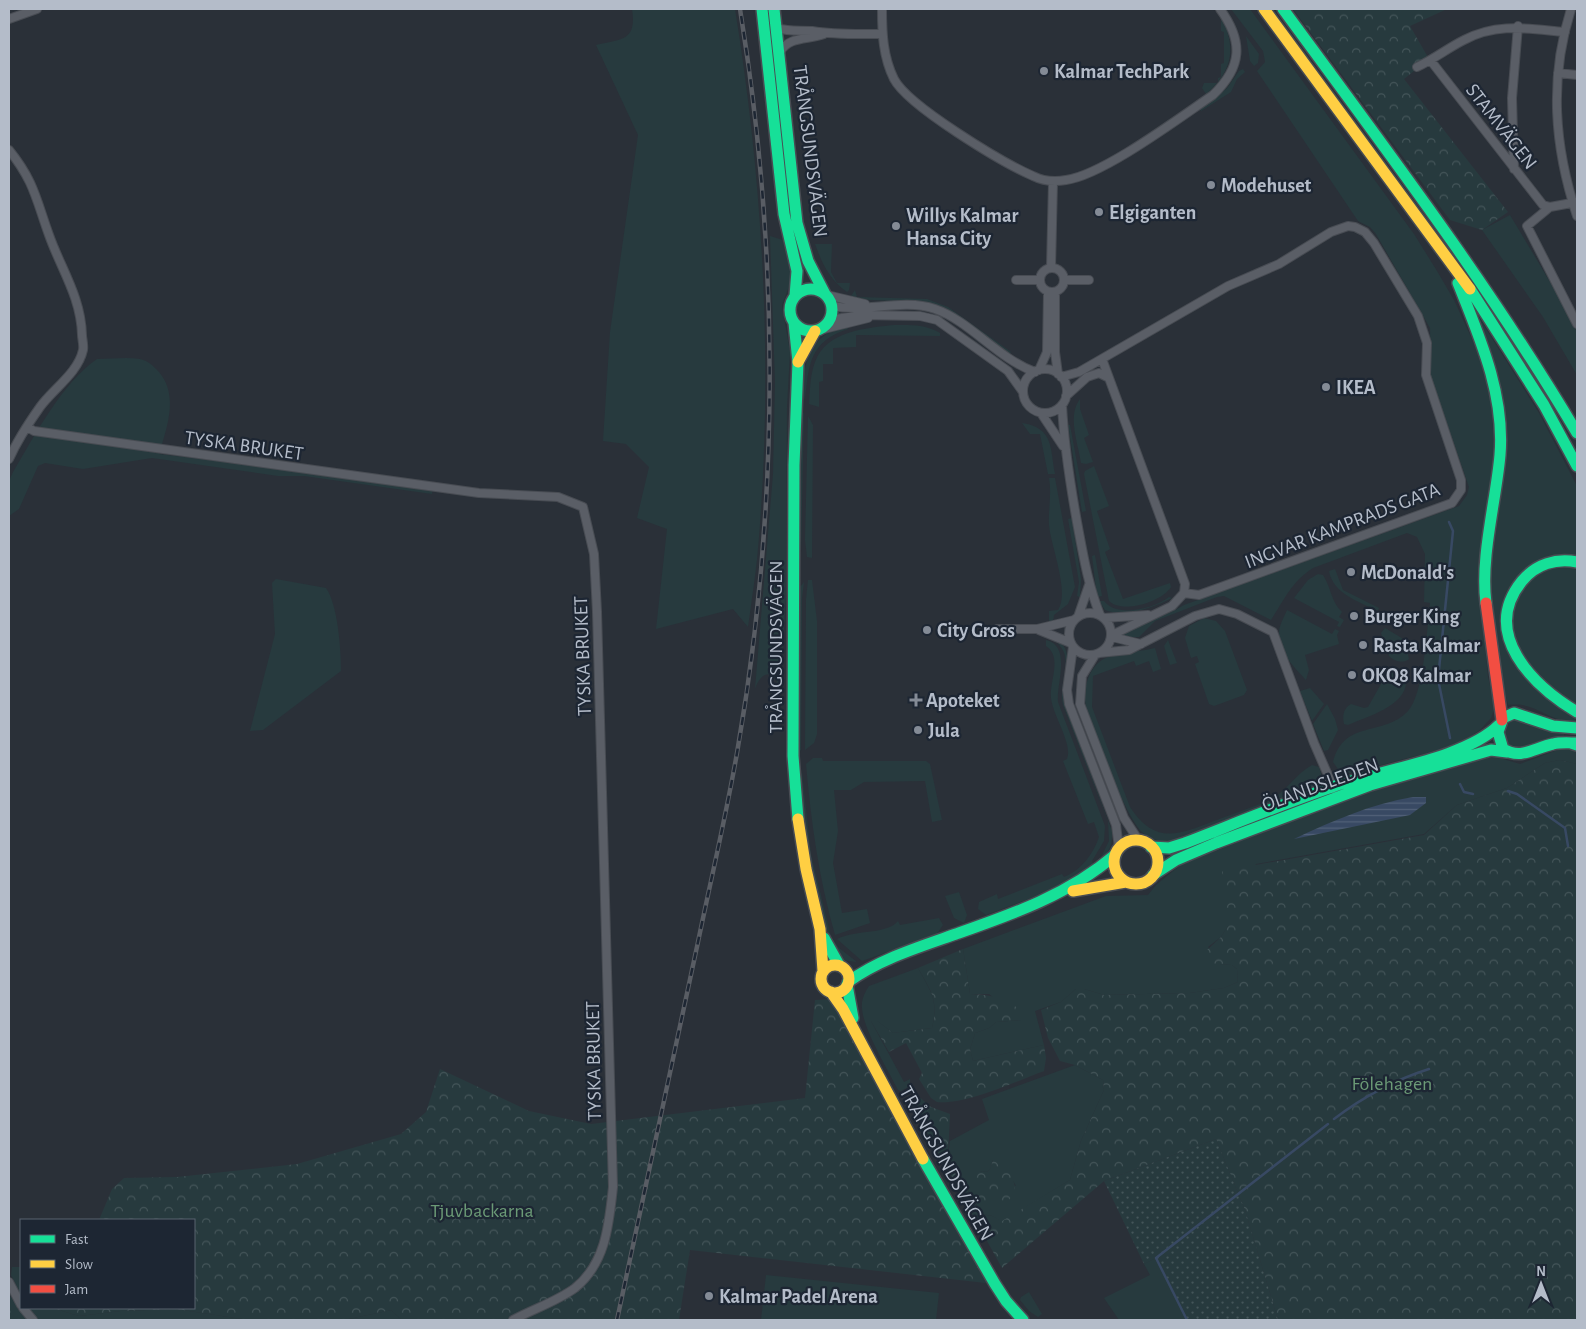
<svg xmlns="http://www.w3.org/2000/svg" width="1586" height="1329" viewBox="0 0 1586 1329" font-family="'Alegreya Sans',sans-serif">
	<style>
		.grass { fill: #273a3e; fill-rule: evenodd }
		.forest { fill: url(#forest-crowns) }
		.park { fill: url(#park-dots) }
		.water { fill: url(#water-rules) }
		.lines { fill: none; stroke-linecap: round; stroke-linejoin: round }
		.stream { stroke: #384963; stroke-width: 2.5 }
		.street-casing { stroke: #484c53; stroke-width: 10 }
		.fast-casing { stroke: #484c53; stroke-width: 14 }
		.slow-casing { stroke: #484c53; stroke-width: 14 }
		.jam-casing { stroke: #484c53; stroke-width: 14 }
		.street { stroke: #5a5e66; stroke-width: 8 }
		.fast { stroke: #16e098; stroke-width: 11 }
		.slow { stroke: #ffcf43; stroke-width: 11 }
		.jam { stroke: #f24e42; stroke-width: 11 }
		.rail-casing { stroke: #595d64; stroke-width: 4.5 }
		.rail { stroke: #1d2633; stroke-width: 2.5; stroke-dasharray: 8; stroke-linecap: butt }
		.poi-dot { fill: #848b96; stroke: #1d2633; stroke-width: 2 }
		.labels { text-anchor: middle; stroke-width: 4.5; stroke-linejoin: round; paint-order: stroke }
		.poi-label { font-size: 20px; font-weight: bold; fill: #b4bcc9; stroke: #1d2633; text-anchor: start }
		.street-label { font-size: 20px; fill: #b4bcc9; stroke: #1d2633 }
		.park-label { font-size: 20px; fill: #6b9a76; stroke: #1d2633 }
	</style>
	<defs>
		<pattern id="forest-crowns" width="20" height="18" patternUnits="userSpaceOnUse" patternTransform="scale(1.25)"><rect width="20" height="18" fill="#273a3e"/><path d="M2 6a3 3 0 1 1 6 0M12 15a3 3 0 1 1 6 0" fill="none" stroke="#445559"/></pattern>
		<pattern id="park-dots" width="8" height="8" patternUnits="userSpaceOnUse" patternTransform="scale(1.25)"><rect width="8" height="8" fill="#273a3e"/><path d="M2 2h.1M6 6h.1" fill="none" stroke="#445559" stroke-width="1.8" stroke-linecap="round"/></pattern>
		<pattern id="water-rules" width="6" height="5" patternUnits="userSpaceOnUse" patternTransform="scale(1.25)"><rect width="6" height="5" fill="#384963"/><path d="M0 2.5h6" fill="none" stroke="#526178"/></pattern>
	</defs>
	<rect width="100%" height="100%" fill="#2a3038"/>
	<path class="grass" d="M632,9H735C763,182 773,362 759,537C757,567 752,597 748,627L733,609L656,629L667,529L637,518L649,467L626,444L603,441L610,332L638,135L596,45C622,39 637,41 632,9Z
		M1231,9H1250L1414,234L1437,271L1454,300L1476,348L1487,379L1492,407L1494,452L1479,582L1488,677L1495,706L1491,718L1481,729L1464,741L1446,748L1347,774L1340,772L1333,762C1344,719 1384,737 1408,711C1424,694 1427,628 1430,603L1424,602L1425,554L1417,537L1407,533L1313,568C1292,581 1284,600 1271,620L1224,596L1217,597L1155,621L1139,637H1122V634C1140,621 1164,617 1184,605L1459,506L1467,495L1469,487L1431,377L1430,328L1376,234L1370,227L1358,221L1257,71L1265,62L1263,51Z
		M1221,18C1238,47 1231,74 1206,94L1202,88L1204,83H1218V78L1221,77V64L1224,63V32L1221,31Z
		M1246,36L1259,54L1258,63L1254,66L1250,61Z
		M1243,69L1245,72L1237,79L1231,92L1201,111L1200,109L1227,88L1239,71Z
		M1510,215L1577,327V375L1543,317L1482,230Z
		M770,236L783,240L791,272V281L782,305L790,352L787,407L786,598L780,692C777,670 762,668 755,689L773,474L775,382Z
		M815,244H832L831,272L837,283H850L849,290L847,292C829,279 822,263 815,244Z
		M855,290L857,297L927,299L948,307L1011,352L1009,354L941,307L921,302L849,299Z
		M1478,316L1539,413L1577,486V557L1523,570L1506,592L1499,620L1503,639L1577,718V722C1547,722 1536,701 1508,705L1498,663L1490,575L1503,482Z
		M894,325C910,325 925,324 940,333V336L856,335V347L833,348V364H823V381L819,382V407L809,404C810,391 810,375 815,362C826,331 866,328 894,325Z
		M847,326L848,329C809,342 809,364 805,400C799,380 807,347 825,335C831,330 840,328 847,326Z
		M97,359C111,359 126,357 140,359C149,361 153,366 159,372C179,396 167,427 159,454L433,487L432,494L304,476H278L152,458L83,469L45,463L38,466L19,509L9,516V481L13,472C35,435 62,383 97,359Z
		M1080,399V409L1089,435L1084,438L1093,462L1086,464L1081,463C1078,443 1067,416 1080,399Z
		M802,412L804,413L801,553L799,529L800,413Z
		M808,416L813,425L812,558L807,557L805,540Z
		M1022,423C1054,428 1050,448 1055,474H1048L1040,434H1030Z
		M1068,425H1070L1086,511L1082,512Z
		M1094,466L1109,506L1097,511L1110,549L1105,552L1123,599L1170,583L1171,587C1162,602 1122,614 1109,601L1084,474L1085,471Z
		M1049,478H1055L1075,587L1068,604L1054,615L1053,622H1049V611L1058,610C1070,592 1051,547 1049,525C1048,510 1052,494 1049,478Z
		M1072,518L1081,579L1080,597L1077,596L1079,582L1068,519Z
		M1095,555L1102,596L1097,597L1092,556Z
		M1555,567L1577,568V706C1568,700 1556,694 1548,686C1517,659 1494,606 1534,576C1539,571 1548,569 1555,567Z
		M1335,569L1343,590L1379,608L1378,611C1360,602 1333,594 1329,571Z
		M1318,574L1323,575C1331,587 1331,602 1342,612L1339,617L1344,620L1340,627L1337,626L1339,622L1294,598L1308,580Z
		M276,579L326,588C338,605 341,650 341,671L263,730L250,731L275,634L272,583Z
		M808,580H812L817,621V734L814,743L805,750L806,599Z
		M804,582L802,598L801,751L798,748L799,588Z
		M1169,597L1172,598C1155,607 1124,618 1105,610L1099,601H1104C1117,618 1153,609 1169,597Z
		M1287,610L1332,634L1335,629L1339,631L1337,635L1339,644L1305,655L1309,670L1306,680C1295,668 1278,652 1279,633C1279,626 1284,617 1287,610Z
		M1204,618L1216,621L1225,631L1247,690L1244,695L1214,706L1209,704L1195,664L1199,662L1197,656L1191,658L1185,638L1189,626Z
		M1385,628L1405,640L1409,659C1403,664 1394,661 1389,656L1381,633Z
		M1056,639C1079,652 1059,681 1065,705L1112,831C1113,847 1108,854 1097,865L1109,841L1108,821L1063,705C1059,687 1068,673 1065,656C1064,649 1058,645 1056,639Z
		M1046,640C1072,646 1056,684 1058,702L1105,826L1104,841L1092,861L1095,869L1056,889L986,915L978,909L979,902L997,894L998,899L1062,874L1064,877C1080,871 1093,855 1099,837L1094,822L1088,824L1063,761L1067,759C1073,744 1053,716 1051,698C1049,682 1063,657 1046,646Z
		M1168,640L1177,663L1170,665L1164,646Z
		M1155,648L1161,669L1153,672L1149,661L1136,666L1134,661L1093,676L1092,707L1130,807C1155,845 1178,835 1214,821C1233,814 1252,807 1271,800C1287,790 1296,774 1312,765L1319,767C1322,776 1324,781 1318,788L1174,841C1162,842 1152,841 1142,832C1127,819 1086,721 1085,700C1084,688 1088,673 1097,664C1110,651 1137,653 1155,648Z
		M1389,670H1397L1405,674C1414,704 1368,716 1348,725L1344,724C1342,715 1344,708 1351,704L1364,708L1368,707Z
		M1310,688L1324,704L1312,721L1300,691Z
		M1327,704L1335,719L1338,730L1328,750L1324,751L1313,724Z
		M1513,719L1523,720L1543,729L1564,733V737C1538,737 1508,766 1503,729Z
		M1560,749H1577V764L1560,760L1545,763L1507,788L1457,805L1424,834L1256,864L1228,926L1221,937L1208,947L1220,964L1232,965L1237,969L1238,982L1224,988L1190,993L1104,995L1084,989H1076L1061,1002L1035,1011L1044,1045L973,1061L970,1049L975,1033L989,1028L996,1022L1021,1020L989,994H970L963,949L1106,896L1148,895L1156,885L1178,867L1216,848L1369,790L1479,759L1496,757L1520,764Z
		M813,758H822L823,761H926L930,764L942,820L932,822L925,781L864,782L851,790H834L838,831L833,863L842,913L867,909L870,923L835,935C819,879 811,822 806,764Z
		M802,772L811,854L831,937L839,948L857,962L842,960L828,940L814,883L803,817L800,776Z
		M959,892L967,915L964,923L954,918L945,896Z
		M939,918L943,925L936,935L862,961L837,939C858,929 886,935 898,921L900,925Z
		M918,968C931,992 939,1000 932,1028L893,1033L877,1021H871L904,1082L910,1079V1086L901,1091L898,1090C888,1070 863,1029 862,1008C861,1000 865,992 869,986Z
		M1075,1065L1103,1080L1104,1090L1081,1141L1070,1180L1002,1222L992,1216L982,1214L948,1155L950,1141L989,1120L982,1099ZM993,1160L1009,1174L1016,1186L978,1171L987,1172L990,1169Z
		M1156,1258L1187,1320H1119L1104,1298L1150,1275L1144,1264Z
		M12,1267H21V1295L11,1275Z
		M766,1275L939,1293L936,1320H761Z
		M1029,1292L1042,1314L1038,1317L1029,1311L1020,1300L1021,1297Z
		M29,1308H53L79,1316L120,1311L176,1309L249,1320H38Z
		M391,1310L402,1320H344Z"/>
	<path class="forest" d="M1293,9H1447L1410,26L1429,59L1404,79L1508,212L1482,230L1450,220Z
		M1560,760L1577,764V1320H1278L1245,1210L1216,1139L1104,1181L1002,1268L909,1100V1097L912,1095L918,1096L931,1107L950,1114L948,1155L981,1214L992,1216L1002,1221L1070,1180L1081,1141L1104,1090L1103,1080L1075,1065L1060,1061L1048,1038L1041,1010L1061,1002L1076,989H1084L1104,995L1190,993L1224,988L1238,982L1237,969L1232,965L1207,963L1205,952L1221,937L1228,926L1222,871L1424,835L1457,805L1507,788L1545,763Z
		M963,949L970,994C993,995 1001,997 1021,1010V1020L996,1022L989,1028L975,1033L970,1049L973,1061L1044,1045L1046,1058L1044,1071C1017,1081 965,1105 937,1102L931,1098L919,1079L922,1073L906,1043L889,1052L871,1021L876,1020L893,1033L932,1028C939,1000 931,991 918,968Z
		M834,999L995,1284L690,1250L679,1320H402L391,1310L344,1320H249L176,1309L120,1311L79,1316L53,1308H194V1220H99L112,1189L124,1178L177,1177L297,1164L401,1134L426,1112L440,1069L529,1111L591,1124L805,1098L815,1000Z
		M1000,1156C1010,1177 1025,1187 1004,1205C979,1205 973,1203 973,1176L978,1171L987,1172L990,1169L993,1160Z
		M9,1294L27,1320H9Z"/>
	<path class="park" d="M1216,1139L1245,1210L1278,1320H1187L1156,1258L1144,1264L1104,1181Z"/>
	<path class="water" d="M1413,797H1426V803L1410,815L1294,839C1332,821 1371,804 1413,797Z"/>
	<g class="lines">
		<path class="stream" d="M1449,522L1453,531L1438,679L1450,738
			M1460,784L1464,792L1473,794
			M1508,791L1517,794L1565,828L1568,846
			M1334,1119C1363,1097 1394,1080 1429,1069
			M1187,1320L1156,1258L1328,1124"/>
		<g class="street-casing">
			<path id="street" d="M882,9C882,33 883,57 894,79C908,106 1003,163 1033,176C1043,181 1055,182 1066,180C1103,175 1179,118 1213,95C1242,67 1244,42 1220,9
				M1571,9C1549,79 1554,146 1577,216
				M9,19L37,9
				M777,28C790,32 799,30 812,31C835,35 858,34 882,34
				M780,52C789,36 808,40 824,34
				M1431,61L1543,205L1550,207
				M1417,67C1434,59 1448,48 1464,40C1498,22 1529,29 1565,32
				M1558,73L1577,75
				M9,150C34,181 36,199 49,235C61,269 81,297 82,335C82,339 84,345 83,350C78,373 53,389 40,407C28,424 17,441 9,459
				M1514,169L1512,98L1518,26
				M1577,202L1550,207L1527,226L1577,324
				M1040 280a12 12 0 1 1 24 0a12 12 0 1 1-24 0Z
				M1051,268L1053,182
				M1016,280H1039
				M1064,280H1089
				M1055,292V352L1058,374
				M827,295L865,304
				M833,306C865,313 902,298 935,309C970,321 997,358 1035,372
				M830,320L861,315L920,316L937,320L1008,371L1023,392
				M820,330L868,318
				M1102,359L1185,584L1184,593
				M1023 391a22 22 0 1 1 44 0a22 22 0 1 1-44 0Z
				M1039,370L1047,352L1048,292
				M1061,377L1079,372L1228,286L1279,264L1331,232L1348,226L1355,227L1365,232L1374,243L1418,316L1427,343L1426,375L1461,480V490L1452,503L1199,595L1184,593
				M1066,396L1087,377L1099,373L1109,378
				M1062,405C1064,445 1070,483 1077,522C1083,554 1088,585 1100,615
				M1041,413L1063,446
				M27,427L34,431L479,493L558,497L583,507L594,554L597,612L613,1187C609,1224 606,1263 575,1288C556,1302 533,1309 513,1320
				M1069 634a21 21 0 1 1 42 0a21 21 0 1 1-42 0Z
				M1078,617L1089,585
				M1104,618L1148,615
				M997,629H1037L1074,620
				M1039,630L1071,643
				M1112,635L1172,606L1184,593
				M1112,637L1141,644
				M1073,647L1067,690L1069,704L1116,825L1119,848
				M1099,653L1129,650L1195,616L1219,609L1237,614L1273,632L1314,743L1334,789
				M1095,655L1082,676L1080,704L1124,818L1139,841
				M9,1282L21,1305
				M23,1308L33,1320"/>
		</g>
		<g class="fast-casing">
			<path id="fast" d="M762,9L784,214L797,271L795,296
				M774,9L797,223L808,261L825,294
				M1283,9C1385,148 1489,285 1577,433
				M1458,283C1480,338 1505,395 1500,455C1496,501 1480,558 1486,603
				M790 310a21 21 0 1 1 42 0a21 21 0 1 1-42 0Z
				M1470,289L1544,405L1577,466
				M794,323L798,362L794,465L793,756L798,819
				M1577,562C1556,558 1536,564 1522,581C1480,633 1532,685 1577,712
				M1577,728L1553,726L1514,713L1503,718L1498,732L1503,749C1521,760 1534,748 1553,744C1561,742 1569,743 1577,743
				M1571,743L1577,745
				M1151,847L1169,848L1185,843C1234,824 1282,804 1332,787C1379,770 1465,759 1499,725
				M1153,875L1176,860L1216,843L1370,785L1491,750L1507,752
				M824,938L839,965
				M848,982C880,959 919,947 956,934C1013,914 1068,895 1115,855
				M847,985L853,1018
				M923,1159L995,1284L1006,1301L1023,1320"/>
		</g>
		<g class="slow-casing">
			<path id="slow" d="M1264,9L1470,289
				M798,362L815,331
				M798,819L806,869L820,929L823,971
				M1114 862a22 22 0 1 1 44 0a22 22 0 1 1-44 0Z
				M1073,891L1126,882
				M821 979a14 14 0 1 1 28 0a14 14 0 1 1-28 0Z
				M831,992L843,1009L923,1159"/>
		</g>
		<g class="jam-casing">
			<path id="jam" d="M1486,603L1502,720"/>
		</g>
		<use href="#street" class="street"/>
		<use href="#fast" class="fast"/>
		<use href="#slow" class="slow"/>
		<use href="#jam" class="jam"/>
		<g class="rail-casing">
			<path id="rail" d="M617,1320C644,1194 671,1068 698,942C711,879 726,816 737,753C780,508 780,253 740,9"/>
		</g>
		<use href="#rail" class="rail"/>
	</g>
	<g class="poi-dot">
		<circle cx="1044" cy="71" r="5"/>
		<circle cx="1211" cy="185" r="5"/>
		<circle cx="1099" cy="212" r="5"/>
		<circle cx="896" cy="226" r="5"/>
		<circle cx="1326" cy="387" r="5"/>
		<circle cx="1351" cy="572" r="5"/>
		<circle cx="1354" cy="616" r="5"/>
		<circle cx="927" cy="630" r="5"/>
		<circle cx="1363" cy="645" r="5"/>
		<circle cx="1352" cy="675" r="5"/>
		<path d="M913.5 692.5h5v5h5v5h-5v5h-5v-5h-5v-5h5z"/>
		<circle cx="918" cy="730" r="5"/>
		<circle cx="709" cy="1296" r="5"/>
	</g>
	<g class="labels">
		<g class="poi-label">
			<text x="1054" y="78">Kalmar TechPark</text>
			<text x="1221" y="192">Modehuset</text>
			<text x="1109" y="219">Elgiganten</text>
			<text x="906" y="222">Willys Kalmar<tspan x="906" dy="23">Hansa City</tspan></text>
			<text x="1336" y="394">IKEA</text>
			<text x="1361" y="579">McDonald's</text>
			<text x="1364" y="623">Burger King</text>
			<text x="937" y="637">City Gross</text>
			<text x="1373" y="652">Rasta Kalmar</text>
			<text x="1362" y="682">OKQ8 Kalmar</text>
			<text x="926" y="707">Apoteket</text>
			<text x="928" y="737">Jula</text>
			<text x="719" y="1303">Kalmar Padel Arena</text>
		</g>
		<g class="street-label">
			<text transform="translate(1502 126) rotate(52)" y="7">STAMVÄGEN</text>
			<text transform="translate(811 151) rotate(83)" y="7">TRÅNGSUNDSVÄGEN</text>
			<text transform="translate(244 445) rotate(8)" y="7">TYSKA BRUKET</text>
			<text transform="translate(1342 525) rotate(-21)" y="7">INGVAR KAMPRADS GATA</text>
			<text transform="translate(775 647) rotate(-90)" y="7">TRÅNGSUNDSVÄGEN</text>
			<text transform="translate(582 656) rotate(-92)" y="7">TYSKA BRUKET</text>
			<text transform="translate(1320 784) rotate(-20)" y="7">ÖLANDSLEDEN</text>
			<text transform="translate(593 1061) rotate(-91)" y="7">TYSKA BRUKET</text>
			<text transform="translate(947 1163) rotate(61)" y="7">TRÅNGSUNDSVÄGEN</text>
		</g>
		<g class="park-label">
			<text x="1392" y="1090">Fölehagen</text>
			<text x="482" y="1217">Tjuvbackarna</text>
		</g>
	</g>
	<rect width="1586" height="1329" fill="none" stroke="#b4bcc9" stroke-width="20"/>
	<rect x="20" y="1219" width="175" height="90" fill="#1d2633" stroke="#59626f"/>
	<rect x="30" y="1235" width="25" height="8" fill="#16e098" stroke="#59626f"/>
	<text x="65" y="1244" font-size="15" fill="#b4bcc9">Fast</text>
	<rect x="30" y="1260" width="25" height="8" fill="#ffcf43" stroke="#59626f"/>
	<text x="65" y="1269" font-size="15" fill="#b4bcc9">Slow</text>
	<rect x="30" y="1285" width="25" height="8" fill="#f24e42" stroke="#59626f"/>
	<text x="65" y="1294" font-size="15" fill="#b4bcc9">Jam</text>
	<g transform="translate(1541 1284)" stroke="#1d2633" stroke-width="4" paint-order="stroke">
	<path d="M0-4L9 19L0 12L-9 19Z" fill="#b4bcc9"/>
	<text y="-8" font-size="14" font-weight="bold" text-anchor="middle" fill="#b4bcc9">N</text>
	</g>
</svg>
